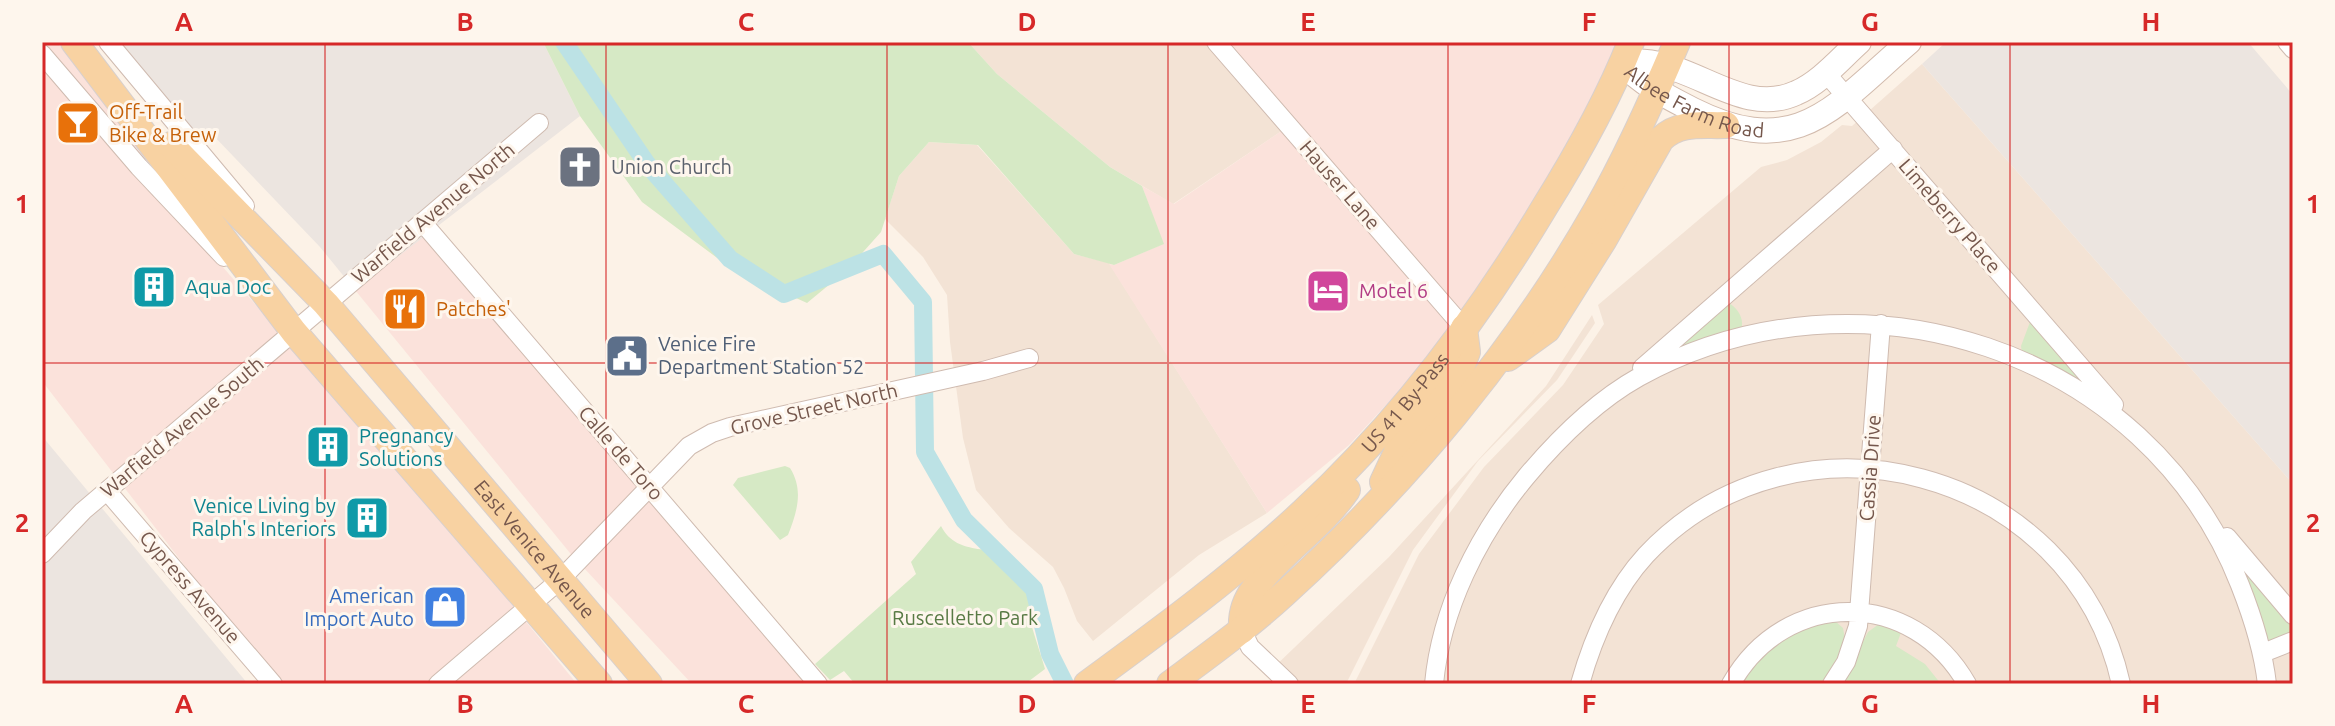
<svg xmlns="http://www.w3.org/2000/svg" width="2335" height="726" viewBox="0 0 2335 726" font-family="Ubuntu,sans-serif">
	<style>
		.residential { fill: #f3e3d5 }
		.commercial { fill: #fbe2db }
		.industrial { fill: #ece5e0 }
		.green { fill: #d6e9c5 }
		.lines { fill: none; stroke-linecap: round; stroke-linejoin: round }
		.canal { stroke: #bce2e5; stroke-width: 18 }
		.street-casing { stroke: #cfbbb0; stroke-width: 20 }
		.secondary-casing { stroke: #d2bbad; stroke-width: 26 }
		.primary-casing { stroke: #d8d0cd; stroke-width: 28 }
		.street { stroke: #fff; stroke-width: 18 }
		.secondary { stroke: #fff; stroke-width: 24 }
		.primary { stroke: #f8d2a2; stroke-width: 26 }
		.grid { fill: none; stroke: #d62828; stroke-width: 2; stroke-opacity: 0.55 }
		.labels { text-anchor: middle; stroke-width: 6; stroke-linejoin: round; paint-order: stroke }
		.street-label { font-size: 20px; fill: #75574c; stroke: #fef6ed }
		.food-label { font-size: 20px; fill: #c56008; stroke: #fef6ed; text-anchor: start }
		.worship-label { font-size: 20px; fill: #5b616d; stroke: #fef6ed; text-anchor: start }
		.culture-label { font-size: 20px; fill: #0d838f; stroke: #fef6ed; text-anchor: start }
		.hotel-label { font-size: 20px; fill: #b23c85; stroke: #fef6ed; text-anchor: start }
		.service-label { font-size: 20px; fill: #4e5e75; stroke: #fef6ed; text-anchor: start }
		.shop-label { font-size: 20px; fill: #366cbe; stroke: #fef6ed; text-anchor: end }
		.park-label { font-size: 20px; fill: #587a44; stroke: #fef6ed }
		.neatline { fill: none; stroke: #d62828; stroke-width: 3 }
		.grid-label { font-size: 26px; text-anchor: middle; font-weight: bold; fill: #d62828 }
	</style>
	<rect width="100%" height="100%" fill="#fcf2e7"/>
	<path class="residential" d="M968,42H1215L1286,128L1173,204L1110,167L997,74Z
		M1922,64L2293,484V684H1354L1419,554L1484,467L1563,385L1604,324L1598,305L1761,167L1787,160L1821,142L1842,125L1852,126Z
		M929,142L977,145L1074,254L1109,263L1267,513L1199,555L1093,641L1077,621L1064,588L1053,567L1009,528L976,490L963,438L950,342L947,295L923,257L885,219L899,176Z
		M1592,315L1595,323L1557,380L1478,461L1413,550L1346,684H1283L1271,670L1389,557L1546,386Z"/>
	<path class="commercial" d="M42,42H56L88,74L150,157L149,182L446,524L577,684H276L42,381Z
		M1215,42H1621L1550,182L1434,353L1349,445L1267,513L1109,264L1114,265L1163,244L1142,186L1174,204L1286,128Z
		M429,232L816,684H692L570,553L355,290Z"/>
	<path class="industrial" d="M96,42H543L580,116L355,290L320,247L212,134L172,129Z
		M1946,42H2248L2293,95V484L1922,64Z
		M42,436L248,684H42Z"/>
	<path class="green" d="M543,42H968L997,74L1110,167L1142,186L1164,244L1114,265L1074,254L978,145L929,142L899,176L881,232L847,270L807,303L732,269L642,202L580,116Z
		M1729,303C1738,308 1746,321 1740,331L1675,351Z
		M2030,322L2033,323L2084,382L2081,383L2022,353L2021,346Z
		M785,466L790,468C804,490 797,512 788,535L780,540L733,485L738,478Z
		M941,526C959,561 998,539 1020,567C1034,586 1027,607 1032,627C1036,641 1041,655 1045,669L1025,684H855L844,671L830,680L815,664L916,574L911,562Z
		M2243,569L2293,625V634L2271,641L2267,639L2242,571Z
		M1835,621L1843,628L1846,645L1822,684H1739C1770,648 1786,629 1835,621Z
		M1879,624L1902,630L1896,646L1925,664L1941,684H1841L1868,632Z"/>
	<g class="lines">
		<path class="canal" d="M564,42L647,164L730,259L784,294L883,254L923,302L925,452L964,520L1034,589L1050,654L1065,684"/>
		<g class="street-casing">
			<path id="street" d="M108,42L245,206
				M1216,42L1464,328
				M2287,42L2293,49
				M42,54L139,167L224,257
				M1825,72L2114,405
				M423,223L818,684
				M1642,368L1893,149
				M107,491L273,684
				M2227,537L2293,615
				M42,554L83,511L539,123
				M1242,630L1250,647L1289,684
				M2263,653L2293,641
				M438,684L560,580L689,446L712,433L730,427L983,371L1029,358
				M1434,684C1441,609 1478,535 1526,477C1557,440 1596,401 1639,377C1858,256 2148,349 2240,585C2253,618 2263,649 2267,684
				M1580,684C1593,638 1613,591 1646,555C1797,395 2073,468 2121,684
				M1731,684C1786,587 1913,589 1967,684
				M1832,684L1846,662L1858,626L1881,324"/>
		</g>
		<g class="secondary-casing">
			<g id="secondary">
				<path id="s1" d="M1622,63C1643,85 1666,96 1693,110C1797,162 1834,107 1909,42"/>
				<path d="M1622,63C1686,51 1737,120 1796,93C1820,83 1840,59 1859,42"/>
			</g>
		</g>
		<g class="primary-casing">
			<g id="primary">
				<path d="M74,42L294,332L599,684"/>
				<path id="s2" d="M171,145L326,304L649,684"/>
				<path d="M1508,358L1547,330L1603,241L1661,139C1681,121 1702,126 1726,125"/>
				<path d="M1383,482L1397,452L1460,371L1467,352L1464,328"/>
				<path d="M1242,630C1241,616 1245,601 1254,589C1280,553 1321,528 1347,490"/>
				<path id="s3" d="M1087,684C1162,629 1237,574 1304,511C1399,423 1478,318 1544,208C1577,155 1608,100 1631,42"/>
				<path d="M1170,684C1209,655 1248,627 1284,594C1405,484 1515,353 1596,211C1627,157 1653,99 1677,42"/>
			</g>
		</g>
		<use href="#street" class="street"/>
		<use href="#secondary" class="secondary"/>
		<use href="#primary" class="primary"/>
	</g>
	<path class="grid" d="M325,42V684M606,42V684M887,42V684M1168,42V684M1448,42V684M1729,42V684M2010,42V684M42,363H2293"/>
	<defs>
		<g id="bar-square" transform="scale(2.3)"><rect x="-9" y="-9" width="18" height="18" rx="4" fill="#e8710a" stroke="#fef6ed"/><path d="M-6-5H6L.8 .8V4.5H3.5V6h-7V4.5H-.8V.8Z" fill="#fff"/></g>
		<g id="church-square" transform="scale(2.3)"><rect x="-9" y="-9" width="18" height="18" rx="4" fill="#6b7280" stroke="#fef6ed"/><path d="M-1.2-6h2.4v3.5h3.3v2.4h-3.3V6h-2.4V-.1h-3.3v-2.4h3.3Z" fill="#fff"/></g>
		<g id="building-square" transform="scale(2.3)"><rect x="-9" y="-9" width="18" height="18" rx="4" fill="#0f9aa8" stroke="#fef6ed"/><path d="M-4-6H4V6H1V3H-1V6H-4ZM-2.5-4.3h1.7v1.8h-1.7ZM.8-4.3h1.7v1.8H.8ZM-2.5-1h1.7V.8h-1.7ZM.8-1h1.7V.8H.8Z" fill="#fff"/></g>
		<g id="hotel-square" transform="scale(2.3)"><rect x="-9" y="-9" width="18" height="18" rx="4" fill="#d1479c" stroke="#fef6ed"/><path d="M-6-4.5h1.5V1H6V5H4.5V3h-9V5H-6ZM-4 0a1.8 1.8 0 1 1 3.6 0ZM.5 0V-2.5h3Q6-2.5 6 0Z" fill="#fff"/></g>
		<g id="restaurant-square" transform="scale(2.3)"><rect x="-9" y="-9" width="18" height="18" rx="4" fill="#e8710a" stroke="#fef6ed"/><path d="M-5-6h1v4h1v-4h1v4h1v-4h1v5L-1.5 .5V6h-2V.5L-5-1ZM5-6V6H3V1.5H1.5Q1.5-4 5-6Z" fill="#fff"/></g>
		<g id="civic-square" transform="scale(2.3)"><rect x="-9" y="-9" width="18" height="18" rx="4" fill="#5c6f8a" stroke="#fef6ed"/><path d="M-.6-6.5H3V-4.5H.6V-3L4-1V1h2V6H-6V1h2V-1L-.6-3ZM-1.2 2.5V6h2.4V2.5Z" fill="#fff"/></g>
		<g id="shop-square" transform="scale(2.3)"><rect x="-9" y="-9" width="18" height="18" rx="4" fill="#3f7fe0" stroke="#fef6ed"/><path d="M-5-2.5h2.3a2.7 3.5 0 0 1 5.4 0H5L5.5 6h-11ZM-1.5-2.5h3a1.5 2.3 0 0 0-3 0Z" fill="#fff"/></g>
	</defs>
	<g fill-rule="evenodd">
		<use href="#bar-square" x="78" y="123"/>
		<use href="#church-square" x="580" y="167"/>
		<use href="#building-square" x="154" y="287"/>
		<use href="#hotel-square" x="1328" y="291"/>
		<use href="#restaurant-square" x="405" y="309"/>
		<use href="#civic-square" x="627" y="356"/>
		<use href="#building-square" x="328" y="447"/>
		<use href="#building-square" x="367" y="518"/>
		<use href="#shop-square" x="445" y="607"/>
	</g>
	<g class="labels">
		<g class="street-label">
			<text dy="7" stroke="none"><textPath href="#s1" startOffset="84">Albee Farm Road</textPath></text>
			<text transform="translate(1340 185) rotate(49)" y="7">Hauser Lane</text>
			<text transform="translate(433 213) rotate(-40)" y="7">Warfield Avenue North</text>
			<text transform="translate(1950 216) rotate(49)" y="7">Limeberry Place</text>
			<text dy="7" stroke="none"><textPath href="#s3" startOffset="426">US 41 By-Pass</textPath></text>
			<text transform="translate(814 409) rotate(-13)" y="7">Grove Street North</text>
			<text transform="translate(182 427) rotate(-40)" y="7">Warfield Avenue South</text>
			<text transform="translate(621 453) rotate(49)" y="7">Calle de Toro</text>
			<text transform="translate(1870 468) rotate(-86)" y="7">Cassia Drive</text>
			<text dy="7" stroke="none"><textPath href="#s2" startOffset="544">East Venice Avenue</textPath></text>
			<text transform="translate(190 587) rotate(49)" y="7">Cypress Avenue</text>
		</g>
		<g class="food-label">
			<text x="109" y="119">Off-Trail<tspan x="109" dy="23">Bike &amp; Brew</tspan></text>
			<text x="436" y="316">Patches'</text>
		</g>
		<g class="worship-label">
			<text x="611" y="174">Union Church</text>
		</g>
		<g class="culture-label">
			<text x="185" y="294">Aqua Doc</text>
			<text x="359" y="443">Pregnancy<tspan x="359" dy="23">Solutions</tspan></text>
			<text x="336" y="513" text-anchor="end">Venice Living by<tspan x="336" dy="23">Ralph's Interiors</tspan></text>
		</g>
		<g class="hotel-label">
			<text x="1359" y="298">Motel 6</text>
		</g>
		<g class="service-label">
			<text x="658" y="351">Venice Fire<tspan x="658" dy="23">Department Station 52</tspan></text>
		</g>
		<g class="shop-label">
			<text x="414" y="603">American<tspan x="414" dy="23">Import Auto</tspan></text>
		</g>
		<g class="park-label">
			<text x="965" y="625">Ruscelletto Park</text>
		</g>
	</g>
	<rect width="2335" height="726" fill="none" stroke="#fef6ed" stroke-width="88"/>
	<rect x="44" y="44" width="2247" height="638" class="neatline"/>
	<g class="grid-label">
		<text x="184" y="31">A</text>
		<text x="465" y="31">B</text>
		<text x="746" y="31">C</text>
		<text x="1027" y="31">D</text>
		<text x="1308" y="31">E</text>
		<text x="1589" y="31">F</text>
		<text x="1870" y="31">G</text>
		<text x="2151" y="31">H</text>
		<text x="22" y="213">1</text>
		<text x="2313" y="213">1</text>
		<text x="22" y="532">2</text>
		<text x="2313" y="532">2</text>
		<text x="184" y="713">A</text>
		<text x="465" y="713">B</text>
		<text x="746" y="713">C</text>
		<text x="1027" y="713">D</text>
		<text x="1308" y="713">E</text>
		<text x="1589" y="713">F</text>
		<text x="1870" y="713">G</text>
		<text x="2151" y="713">H</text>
	</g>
</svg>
